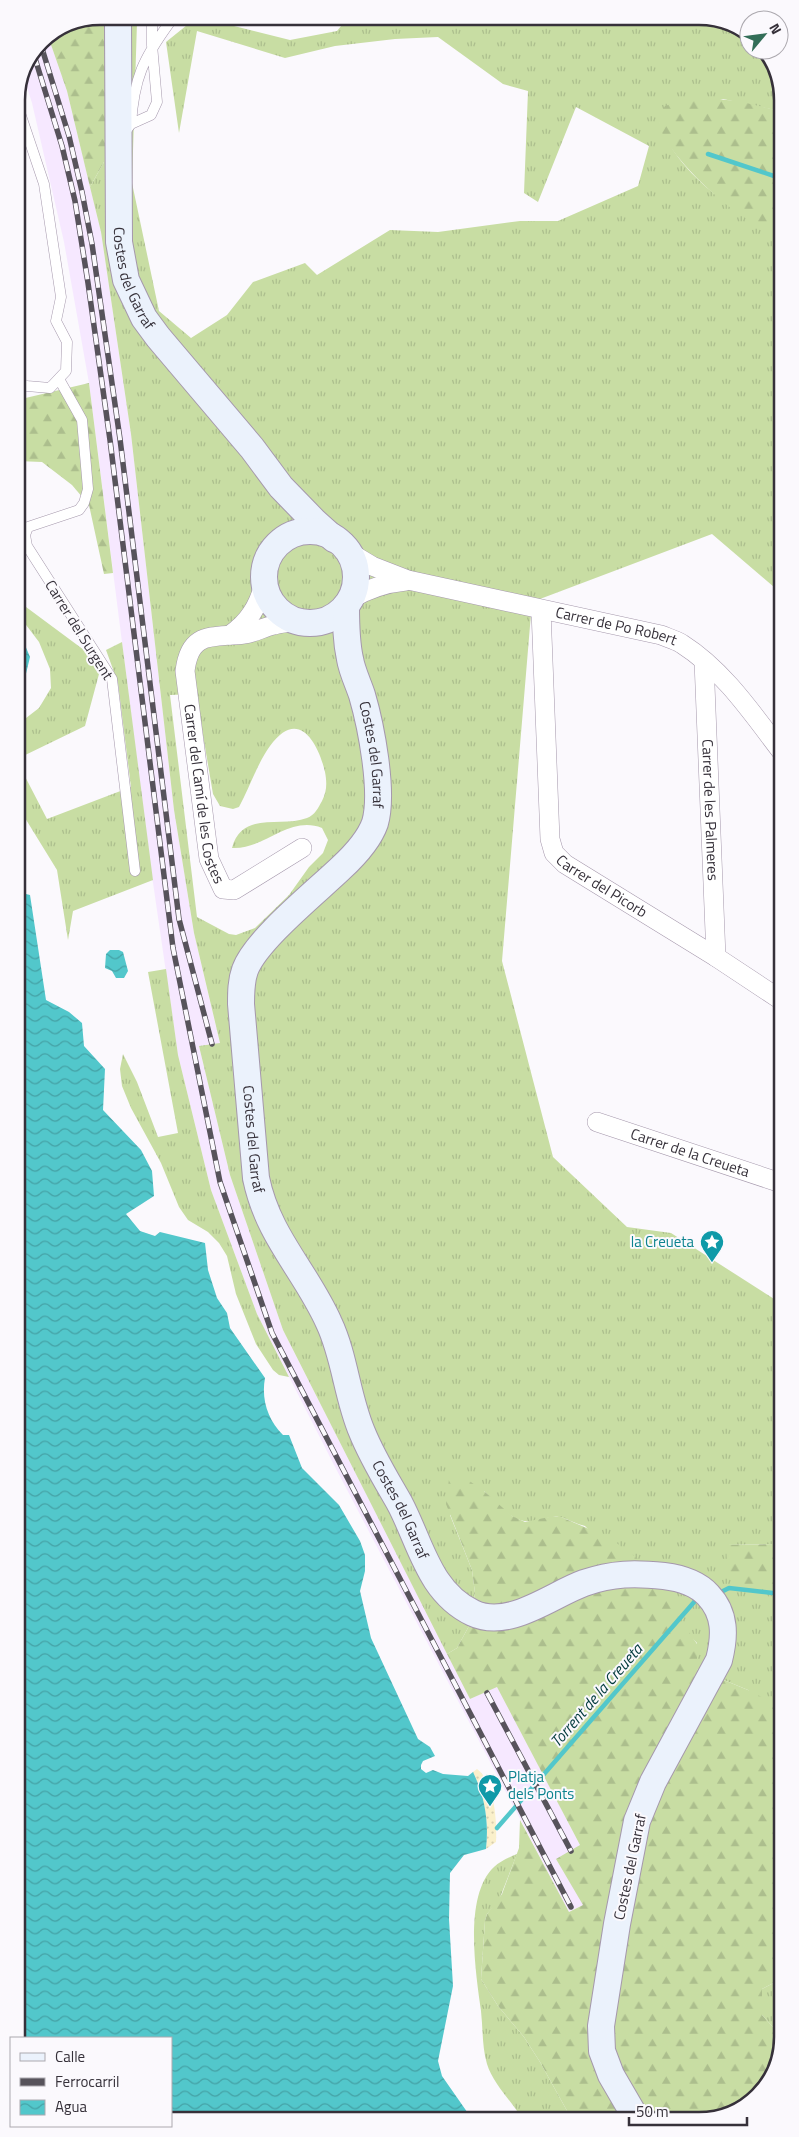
<svg xmlns="http://www.w3.org/2000/svg" width="799" height="2137" viewBox="0 0 799 2137" font-family="'Titillium Web',sans-serif">
	<style>
		.built { fill: #f6e8ff }
		.grass { fill: url(#grass-tufts); fill-rule: evenodd }
		.forest { fill: url(#forest-firs) }
		.sand { fill: url(#sand-dots) }
		.water { fill: url(#water-waves) }
		.lines { fill: none; stroke-linecap: round; stroke-linejoin: round }
		.stream { stroke: #52c7cb; stroke-width: 4.5 }
		.service-casing { stroke: #a598ac; stroke-width: 11 }
		.minor-casing { stroke: #a598ac; stroke-width: 20 }
		.secondary-casing { stroke: #a598ac; stroke-width: 28 }
		.service { stroke: #fff; stroke-width: 10 }
		.minor { stroke: #fff; stroke-width: 19 }
		.secondary { stroke: #ebf2fc; stroke-width: 26 }
		.rail-casing { stroke: #57535b; stroke-width: 5.5 }
		.rail { stroke: #fbf9fd; stroke-width: 4; stroke-dasharray: 11; stroke-linecap: butt }
		.labels { text-anchor: middle; stroke-width: 4; stroke-linejoin: round; paint-order: stroke }
		.street-label { font-size: 15px; fill: #36313a; stroke: #fbf9fd }
		.culture-label { font-size: 15px; fill: #0d838f; stroke: #fbf9fd; text-anchor: end }
		.water-label { font-size: 16px; font-style: italic; fill: #023b3d; stroke: #fbf9fd }
		.rim { fill: none; stroke: #36313a; stroke-width: 2.5 }
	</style>
	<defs>
		<pattern id="grass-tufts" width="24" height="20" patternUnits="userSpaceOnUse" patternTransform="scale(1.25)"><rect width="24" height="20" fill="#c8dda3"/><path d="M3 7l-1-3M5 7V3M7 7l1-3M15 17l-1-3M17 17v-4M19 17l1-3" fill="none" stroke="#acbe8d"/></pattern>
		<pattern id="forest-firs" width="22" height="20" patternUnits="userSpaceOnUse" patternTransform="scale(1.25)"><rect width="22" height="20" fill="#c8dda3"/><path d="M5 1l3.5 6h-7zM16 11l3.5 6h-7z" fill="#acbe8d"/></pattern>
		<pattern id="sand-dots" width="8" height="8" patternUnits="userSpaceOnUse" patternTransform="scale(1.25)"><rect width="8" height="8" fill="#faf0cb"/><path d="M2 2h.1M6 6h.1" fill="none" stroke="#d7ceaf" stroke-width="1.8" stroke-linecap="round"/></pattern>
		<pattern id="water-waves" width="16" height="10" patternUnits="userSpaceOnUse" patternTransform="scale(1.25)"><rect width="16" height="10" fill="#52c7cb"/><path d="M0 5q4-4 8 0t8 0" fill="none" stroke="#45a2a6"/></pattern>
	</defs>
	<rect width="100%" height="100%" fill="#fbf9fd"/>
	<path class="built" d="M48,36L67,91L101,232L131,434L174,810L194,933L220,1044L199,1046L230,1175L283,1330L470,1699L497,1686L580,1845L583,1905L569,1912L334,1465L257,1314L211,1190L178,1055L150,862L89,383L64,242L32,103L24,78L41,41Z"/>
	<path class="grass" d="M705,16L749,35V50H762L780,78V111L723,99L659,120C670,164 735,221 780,224L781,593L712,534L532,602L502,961L553,1157L627,1227L671,1233L782,1304V1547L775,1544L727,1545L762,1589L782,1599V1729L748,1690L697,1669V1643L585,1526C576,1524 566,1518 559,1517C550,1516 544,1519 536,1521C513,1525 499,1505 484,1491L450,1515L472,1570L475,1593L469,1626L457,1648L447,1654L283,1330L230,1175L199,1046L220,1043L194,933L174,810L131,434L101,232L90,187L104,162L106,22H137L132,183L159,311L191,338L227,315L253,282L305,263L317,275L390,230L438,232L520,221H558L638,186L649,146L576,107L538,202L524,193L528,91L503,84L438,37L395,39L335,46L285,58L197,31L179,133L166,42L192,21H214L290,40L337,31L346,20ZM196,694L213,794L220,806L233,809L239,807C250,787 257,764 270,746C298,707 318,742 325,772C327,783 327,791 322,801C318,808 315,815 307,818C282,828 242,810 232,848C264,850 289,815 322,828L328,840L323,853L309,867L289,895L255,928L236,935L229,934L197,917L170,695Z
		M17,598L22,604L84,650L99,674L85,726L17,759V725L39,708L51,688L50,669L39,642L17,613Z
		M122,642L153,880L73,911L68,940L57,870L17,805V761L47,819L131,787L118,683L106,650Z
		M166,969L178,1055L211,1190L257,1314L289,1377L279,1375L273,1370L256,1344L236,1294L227,1256L219,1243L208,1232L188,1220L179,1207L161,1163L131,1108L122,1086L120,1069L123,1054L137,1082L158,1137L178,1133L148,972Z
		M517,1854L499,1900L487,1914L485,1921L481,1979L498,2006L524,2037L540,2062L571,2118L522,2119C512,2101 493,2084 487,2064C482,2047 483,2029 481,2011C476,1974 463,1896 494,1867C500,1861 510,1857 517,1854Z
		M783,1978V2038L762,2015V1989Z"/>
	<path class="forest" d="M106,22L110,118L104,162L90,187L67,91L48,36L68,23Z
		M693,97L738,101L780,111V224C771,223 762,223 753,221C730,214 657,146 659,120C659,116 663,110 665,106Z
		M89,383L113,573L104,574L89,505L72,485L42,462L17,461V400Z
		M462,1476L484,1491L512,1516L525,1522L549,1517H561L610,1538L642,1562L697,1644V1669L748,1690L771,1702L782,1729L783,1978L762,1989V2015L783,2038L765,2088L721,2118H571L540,2062L524,2037L498,2006L481,1979L485,1921L487,1914L502,1894L519,1848L520,1820L569,1912L583,1905L556,1859L580,1845L497,1687L470,1699L447,1654L457,1648L469,1626L475,1593L472,1570L446,1504L449,1479Z
		M775,1544L782,1547V1599L728,1577L726,1545Z"/>
	<path class="sand" d="M477,1769C495,1782 497,1822 496,1842L486,1849C489,1821 485,1797 473,1772Z"/>
	<path class="water" d="M17,626L30,657L24,682H17Z
		M18,892L30,895L46,1000L69,1012L82,1023L84,1046L105,1069L103,1110L141,1150L152,1171L154,1196L126,1214L140,1231L155,1236L160,1232L205,1243L208,1270L217,1298L227,1313L230,1328L265,1378C261,1400 268,1420 283,1435H289L302,1468L339,1505L360,1541L365,1555V1571L360,1591L371,1638L418,1739L430,1747L435,1756L423,1761L421,1765V1769L426,1773L433,1770L443,1774L468,1776L473,1772C485,1797 489,1821 486,1849L464,1855L450,1873L449,1919L453,1986L438,2061L442,2076L472,2119L171,2120V2038H19Z
		M110,950H119L123,952L128,971L124,978H116L112,971L105,968L106,954Z"/>
	<g class="lines">
		<path class="stream" d="M708,154L780,178
			M723,1591L729,1588L782,1594
			M497,1828L695,1601"/>
		<g class="service-casing">
			<path id="service" d="M16,101L44,184L61,297L56,321L67,342L66,371L50,388L27,386L17,382
				M131,124C134,78 143,59 170,22
				M124,133L131,124L151,115L157,102L152,45V22
				M59,379L82,420L88,489L84,503L79,510L28,527L25,535L27,546L112,679L135,871"/>
		</g>
		<g class="minor-casing">
			<g id="minor">
				<path id="s1" d="M347,551L372,566L408,580L661,635C668,638 676,640 682,644C723,670 752,713 781,751"/>
				<path d="M351,599C369,588 385,583 406,581"/>
				<path id="s2" d="M541,610L550,839L554,853L565,864L716,957L781,1000"/>
				<path id="s3" d="M297,621C289,622 281,623 274,625C264,627 254,633 244,634C213,638 190,630 185,671L209,859L223,889L234,890L302,848"/>
				<path d="M230,635C249,622 258,606 264,585"/>
				<path id="s4" d="M704,661L716,957"/>
				<path id="s5" d="M597,1122L781,1183"/>
			</g>
		</g>
		<g class="secondary-casing">
			<g id="secondary">
				<path id="s6" d="M118,22L119,242L126,280L144,318L158,337L252,448L281,487L315,522L334,539"/>
				<circle cx="310" cy="577" r="46"/>
				<path id="s7" d="M346,606C346,624 346,641 350,659C352,671 358,683 362,695C371,726 384,792 375,823C369,840 354,856 341,868C316,892 256,940 245,970C241,981 241,993 241,1004L256,1178C268,1237 306,1271 329,1323C345,1357 347,1397 362,1432C372,1457 387,1481 400,1504C421,1544 429,1592 473,1613C509,1630 551,1595 584,1583C613,1573 635,1573 664,1576C680,1578 697,1583 708,1595C726,1614 725,1636 719,1660L653,1782L637,1821L617,1924L601,2026L602,2051L611,2075L636,2118"/>
			</g>
		</g>
		<use href="#service" class="service"/>
		<use href="#minor" class="minor"/>
		<use href="#secondary" class="secondary"/>
		<g class="rail-casing">
			<path id="rail" d="M40,42L69,136L82,192L92,244L120,439L179,919L212,1044
				M34,55L62,146L75,201L88,283L110,440L173,948L220,1182L272,1333L571,1907
				M487,1693L571,1851"/>
		</g>
		<use href="#rail" class="rail"/>
	</g>
	<defs>
		<g id="sight-pin" transform="scale(1.25)"><path d="M0 17L-7.5 6A9.5 9.5 0 1 1 7.5 6Z" fill="#0f9aa8" stroke="#fbf9fd"/><path d="M0-6L1.8-2.2L6-1.7L2.9 1.2L3.7 5.4L0 3.3L-3.7 5.4L-2.9 1.2L-6-1.7L-1.8-2.2Z" fill="#fff"/></g>
	</defs>
	<g fill-rule="evenodd">
		<use href="#sight-pin" x="712" y="1242"/>
		<use href="#sight-pin" x="490" y="1786"/>
	</g>
	<g class="labels">
		<g class="street-label">
			<text dy="5" stroke="none"><textPath href="#s6" startOffset="259">Costes del Garraf</textPath></text>
			<text dy="5" stroke="none"><textPath href="#s1" startOffset="281">Carrer de Po Robert</textPath></text>
			<text transform="translate(79 630) rotate(58)" y="5">Carrer del Surgent</text>
			<text dy="5" stroke="none"><textPath href="#s7" startOffset="152">Costes del Garraf</textPath></text>
			<text dy="5" stroke="none"><textPath href="#s3" startOffset="259">Carrer del Camí de les Costes</textPath></text>
			<text dy="5" stroke="none"><textPath href="#s4" startOffset="149">Carrer de les Palmeres</textPath></text>
			<text dy="5" stroke="none"><textPath href="#s2" startOffset="302">Carrer del Picorb</textPath></text>
			<text dy="5" stroke="none"><textPath href="#s7" startOffset="589">Costes del Garraf</textPath></text>
			<text dy="5" stroke="none"><textPath href="#s5" startOffset="98">Carrer de la Creueta</textPath></text>
			<text dy="5" stroke="none"><textPath href="#s7" startOffset="992">Costes del Garraf</textPath></text>
			<text transform="translate(630 1867) rotate(-78)" y="5">Costes del Garraf</text>
		</g>
		<g class="culture-label">
			<text x="694" y="1247">la Creueta</text>
			<text x="508" y="1782" text-anchor="start">Platja<tspan x="508" dy="17">dels Ponts</tspan></text>
		</g>
		<g class="water-label">
			<text transform="translate(596 1695) rotate(-49)" y="6">Torrent de la Creueta</text>
		</g>
	</g>
	<path d="M0 0H799V2137H0ZM100 25H699A75 75 0 0 1 774 100V2037A75 75 0 0 1 699 2112H100A75 75 0 0 1 25 2037V100A75 75 0 0 1 100 25Z" fill="#fbf9fd" fill-rule="evenodd"/>
	<path class="rim" d="M100 25H699A75 75 0 0 1 774 100V2037A75 75 0 0 1 699 2112H100A75 75 0 0 1 25 2037V100A75 75 0 0 1 100 25Z"/>
	<rect x="10" y="2037" width="162" height="90" fill="#fbf9fd" stroke="#aca9af"/>
	<rect x="20" y="2053" width="25" height="8" fill="#ebf2fc" stroke="#aca9af"/>
	<text x="55" y="2062" font-size="15" fill="#36313a">Calle</text>
	<rect x="20" y="2078" width="25" height="8" fill="#57535b" stroke="#aca9af"/>
	<text x="55" y="2087" font-size="15" fill="#36313a">Ferrocarril</text>
	<rect x="20" y="2100" width="25" height="15" fill="url(#water-waves)" stroke="#aca9af"/>
	<text x="55" y="2112" font-size="15" fill="#36313a">Agua</text>
	<g transform="translate(764 35) rotate(61)"><circle r="24" fill="#fbf9fd" stroke="#aca9af"/>
	<path d="M0-4L9 19L0 12L-9 19Z" fill="#336e58"/>
	<text y="-8" font-size="14" font-weight="bold" text-anchor="middle" fill="#36313a">N</text>
	</g>
	<path d="M629 2117v8h118v-8" fill="none" stroke="#36313a" stroke-width="2.5"/>
	<text x="636" y="2117" font-size="15" fill="#36313a" stroke="#fbf9fd" stroke-width="4" paint-order="stroke">50 m</text>
</svg>
